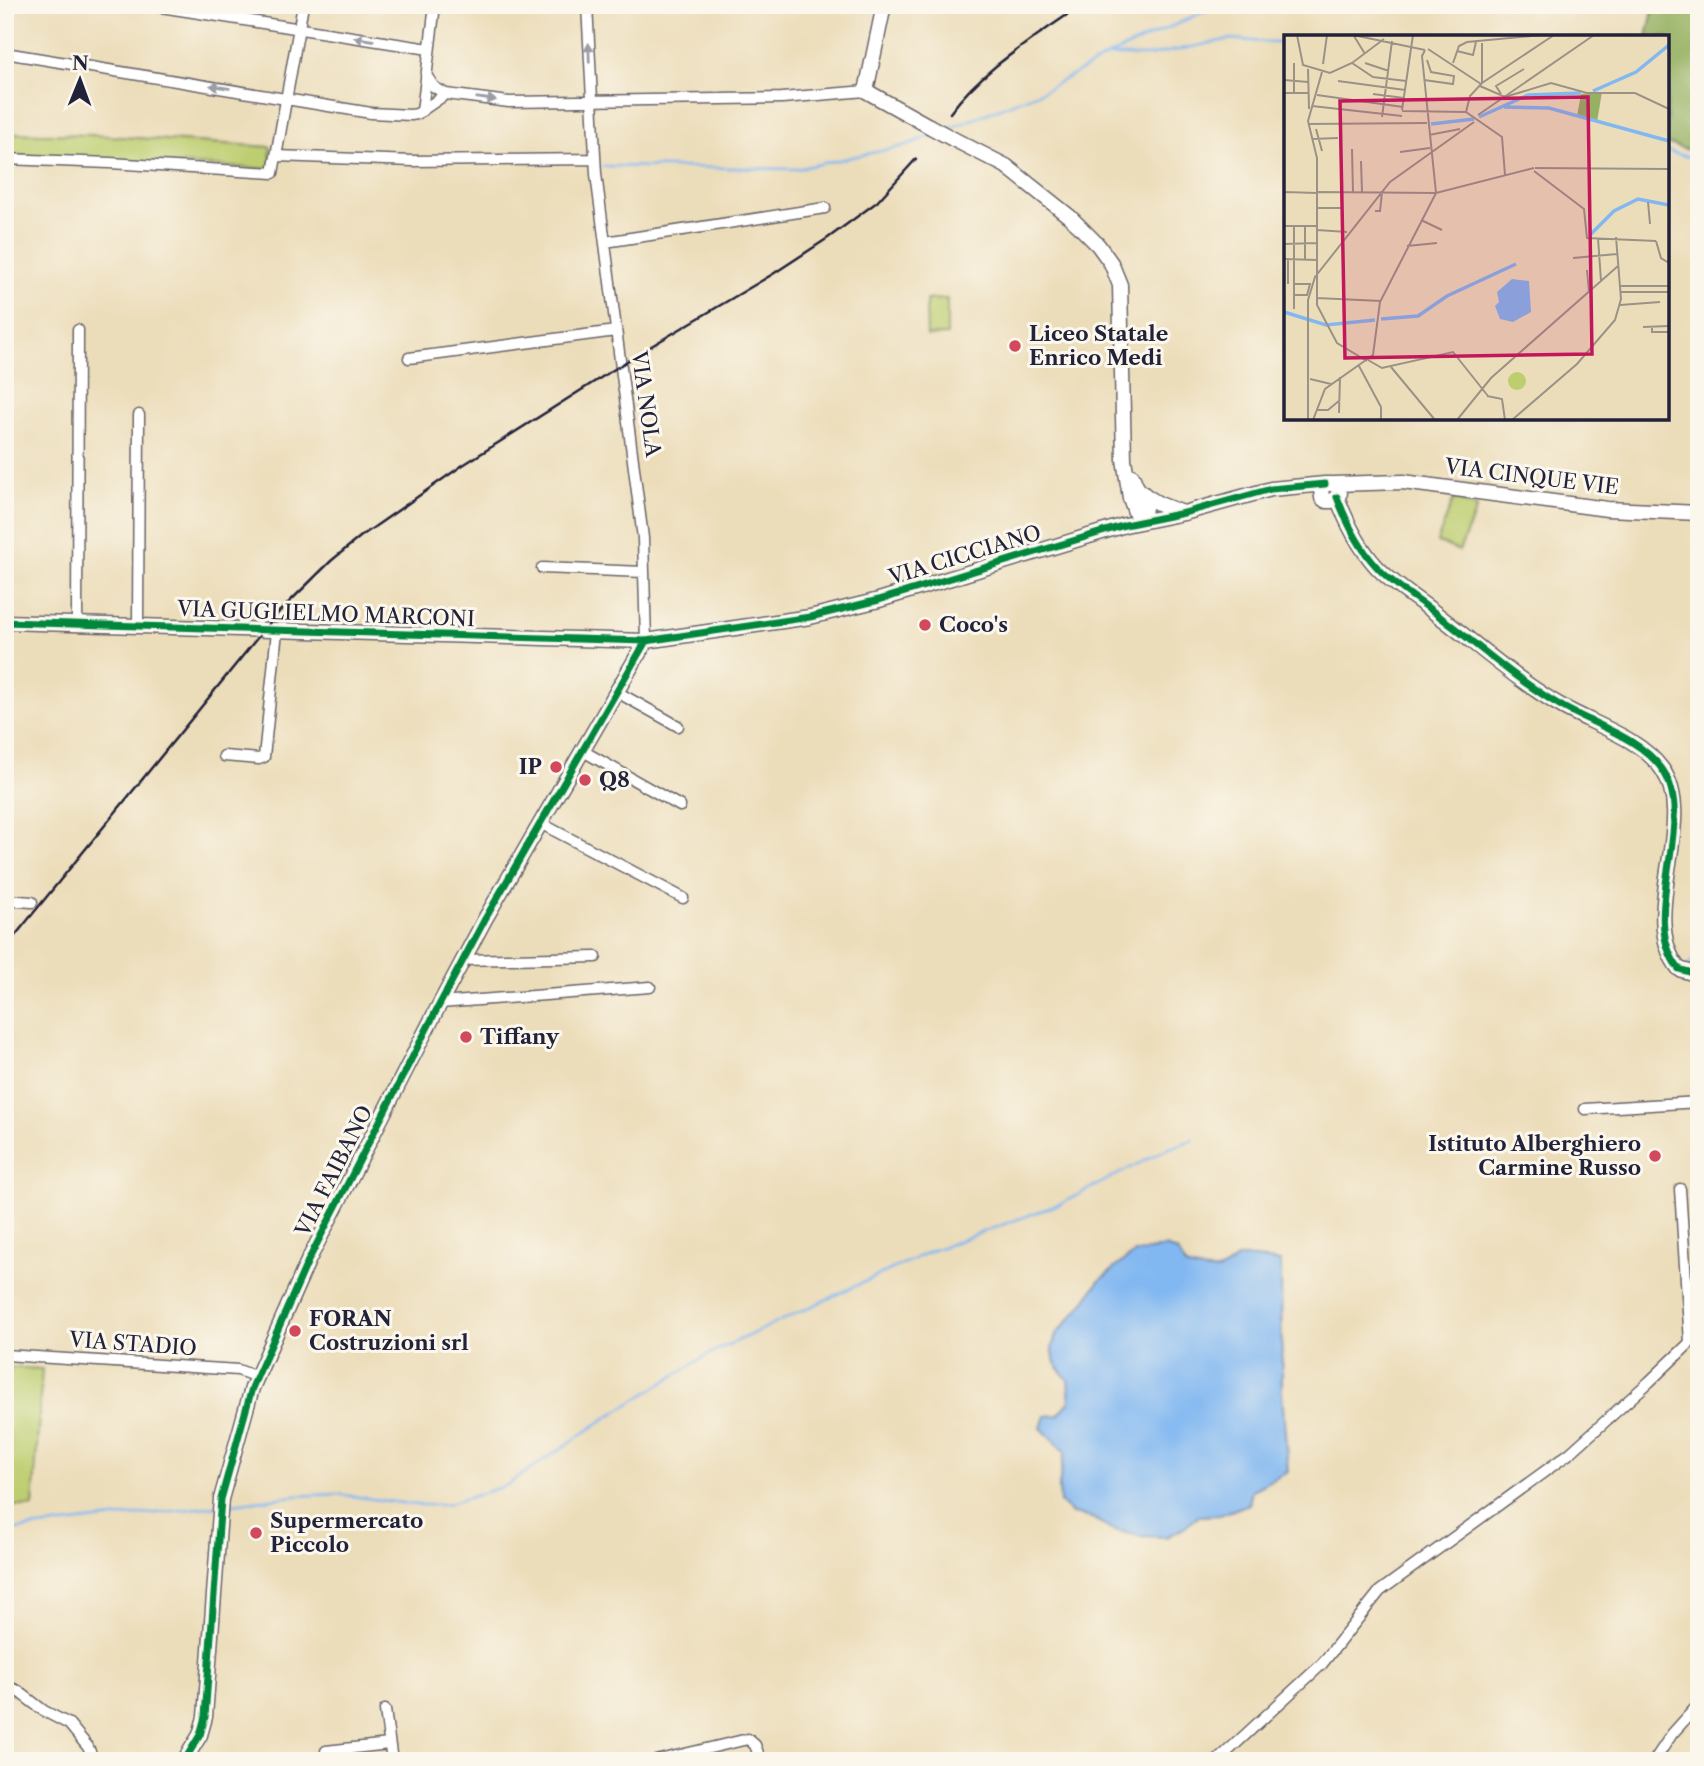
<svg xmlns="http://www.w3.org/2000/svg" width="1704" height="1766" viewBox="0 0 1704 1766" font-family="'Libre Caslon Text',serif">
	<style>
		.green { fill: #bdce70; stroke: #707856; stroke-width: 2 }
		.forest { fill: #96b162; stroke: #5c6a4e; stroke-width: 2 }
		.water { fill: #82b8f1; stroke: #526d96; stroke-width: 2 }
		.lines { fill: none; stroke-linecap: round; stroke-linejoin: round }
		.stream { stroke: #82b8f1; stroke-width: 2.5 }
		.minor-casing { stroke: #696367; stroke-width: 13 }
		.tertiary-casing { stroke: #696367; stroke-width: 17 }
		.minor { stroke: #fff; stroke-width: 10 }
		.tertiary { stroke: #fff; stroke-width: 14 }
		.rail { stroke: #22223b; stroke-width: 2.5 }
		.tertiary-bridge-casing { stroke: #696367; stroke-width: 17; stroke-linecap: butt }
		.tertiary-bridge { stroke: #fff; stroke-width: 14 }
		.cycleway-casing { stroke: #fbf7ec; stroke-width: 11 }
		.cycleway { stroke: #00873e; stroke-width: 7 }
		.oneway { fill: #9c9ca7 }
		.poi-dot { fill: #d1495b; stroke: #fbf7ec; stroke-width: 2.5 }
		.labels { text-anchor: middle; stroke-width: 6; stroke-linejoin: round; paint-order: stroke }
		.poi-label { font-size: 21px; font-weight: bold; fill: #22223b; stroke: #fbf7ec; text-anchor: start }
		.street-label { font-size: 21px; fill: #22223b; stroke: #fbf7ec }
		.inset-river { fill: none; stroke: #82b8f1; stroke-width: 3.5 }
		.inset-road { fill: none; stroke: #9b9287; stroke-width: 2 }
		.view { fill: #c2185b; fill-opacity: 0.15; stroke: #c2185b; stroke-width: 3.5 }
		.inset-edge { fill: none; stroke: #22223b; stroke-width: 3.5 }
	</style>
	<rect width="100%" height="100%" fill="#fbf7ec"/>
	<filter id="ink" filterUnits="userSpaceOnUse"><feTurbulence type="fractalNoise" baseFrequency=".0143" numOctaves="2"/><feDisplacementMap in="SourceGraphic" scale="14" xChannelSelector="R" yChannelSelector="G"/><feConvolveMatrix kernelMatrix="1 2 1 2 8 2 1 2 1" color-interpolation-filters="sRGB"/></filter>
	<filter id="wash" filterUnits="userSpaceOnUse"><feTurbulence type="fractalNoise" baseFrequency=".00686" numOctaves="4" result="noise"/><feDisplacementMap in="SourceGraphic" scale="28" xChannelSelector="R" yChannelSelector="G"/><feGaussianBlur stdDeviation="1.57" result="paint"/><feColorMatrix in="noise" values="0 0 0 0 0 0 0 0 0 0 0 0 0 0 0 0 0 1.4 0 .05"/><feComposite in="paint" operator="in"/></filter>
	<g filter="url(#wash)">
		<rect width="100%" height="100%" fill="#ecddba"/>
		<path class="green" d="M5,133L93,135L271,147L270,169L5,155Z
			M947,299V335L927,336L926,300Z
			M1454,498L1477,508L1459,551L1437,542Z
			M5,1367L42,1369L33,1507L5,1505Z"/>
		<path class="forest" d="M1654,5H1699V153L1667,144V37H1647Z"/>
		<path class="water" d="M1165,1247L1178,1252L1185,1266C1209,1272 1219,1277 1237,1258H1255L1281,1262L1282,1392L1288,1472L1252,1490L1249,1504L1220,1515L1199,1516L1184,1528L1166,1537L1140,1536L1110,1529L1093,1518L1072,1514L1060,1502L1059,1486L1065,1452L1041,1428L1045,1416L1058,1415L1070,1401L1068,1380L1055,1363L1052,1347L1057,1333L1083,1304L1099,1281L1117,1266L1135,1253Z"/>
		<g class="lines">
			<path class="stream" d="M1109,56H1148L1231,39L1286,44
				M948,129L1043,91L1108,56L1218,5
				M1667,151L1699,160
				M602,166L796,169L904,146L935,134
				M1689,965L1699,956
				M225,1505L294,1496L337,1494L416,1505H446L507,1485L603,1420L709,1354L931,1251L1062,1203L1167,1149L1193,1140
				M5,1531L215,1506"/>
		</g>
	</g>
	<g filter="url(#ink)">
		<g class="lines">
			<g class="minor-casing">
				<path id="minor" d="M148,5L429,49
					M587,5L596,174L643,538L646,641
					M5,53L371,113L411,115L417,114L446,94
					M426,75L434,87L446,94L509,102L782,98L866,91
					M422,111L435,5
					M277,156L413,161L595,159
					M5,159L110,163L273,173L303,5
					M605,242L825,208
					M409,358L616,331
					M542,568L644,572
					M77,624L78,330
					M138,625L139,415
					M617,692L678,726
					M5,733H8
					M583,751L680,806
					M224,756L259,759L264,757L277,631
					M542,824L683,898
					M5,900L32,902
					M463,960L596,957
					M440,1003L650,987
					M1585,1109L1699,1102
					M1680,1189L1690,1342
					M5,1355L238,1370L257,1377
					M5,1685L18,1691L44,1711L69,1724L88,1747L94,1761
					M385,1710L392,1761
					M326,1751L389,1744
					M655,1761L748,1739L755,1745L761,1761
					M1217,1761L1322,1664L1380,1591L1570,1453L1649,1382L1699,1334
					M1654,1761L1672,1734L1699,1704"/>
			</g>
			<g class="tertiary-casing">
				<path id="tertiary" d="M884,5L866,91L929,126
					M953,139L1006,166L1070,217L1098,245L1111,263L1120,285L1124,459L1130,498L1135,512L1143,521
					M1132,476L1145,507L1143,521
					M1331,484H1325L1321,488L1322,498L1326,501H1332L1340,493
					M1333,484L1403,482L1607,509L1699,513
					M1138,489C1151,502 1164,506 1181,512
					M1337,497C1346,521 1359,547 1376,566C1393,585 1419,600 1439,616C1479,646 1519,682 1563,707C1595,725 1640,738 1662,769C1699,821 1636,915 1679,969L1699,975
					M5,622L646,641L810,617L879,600L1125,525L1184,513L1271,489L1325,484
					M184,1761L200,1735L205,1717L221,1499L252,1388L308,1261L436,1011L485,919L646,641"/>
			</g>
			<use href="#minor" class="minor"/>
			<use href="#tertiary" class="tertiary"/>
			<path class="rail" d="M950,113C984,67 1034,39 1081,5
				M5,948L276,615L331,561L360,537L463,465L643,351L773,274L828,238L877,202L916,159"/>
			<g class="tertiary-bridge-casing">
				<path id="tertiary-bridge" d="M929,126L953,139"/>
			</g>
			<use href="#tertiary-bridge" class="tertiary-bridge"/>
			<g class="cycleway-casing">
				<path id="cycleway" d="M1337,497C1346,521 1359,547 1376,566C1393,585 1419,600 1439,616C1479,646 1519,682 1563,707C1595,725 1640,738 1662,769C1699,821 1636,915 1679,969L1699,975
					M5,622L646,641L810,617L879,600L1125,525L1184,513L1271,489L1325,484
					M184,1761L200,1735L205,1717L221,1499L252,1388L308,1261L436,1011L485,919L646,641"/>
			</g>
			<use href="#cycleway" class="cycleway"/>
		</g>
		<defs><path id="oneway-solid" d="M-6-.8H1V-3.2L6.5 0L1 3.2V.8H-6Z" transform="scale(1.75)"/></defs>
		<g class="oneway">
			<use href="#oneway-solid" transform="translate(364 39) rotate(-171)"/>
			<use href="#oneway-solid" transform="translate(589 53) rotate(-92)"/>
			<use href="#oneway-solid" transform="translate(220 87) rotate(-171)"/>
			<use href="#oneway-solid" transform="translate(486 99) rotate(8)"/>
		</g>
	</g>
	<g class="poi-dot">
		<circle cx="1015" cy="346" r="7"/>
		<circle cx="925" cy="625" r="7"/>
		<circle cx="556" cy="767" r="7"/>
		<circle cx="585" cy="780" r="7"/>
		<circle cx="466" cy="1037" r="7"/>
		<circle cx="1655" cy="1156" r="7"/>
		<circle cx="295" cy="1331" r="7"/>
		<circle cx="256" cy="1533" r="7"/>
	</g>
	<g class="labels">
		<g class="poi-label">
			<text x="1029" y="341">Liceo Statale<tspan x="1029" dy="24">Enrico Medi</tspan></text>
			<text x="939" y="632">Coco's</text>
			<text x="542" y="774" text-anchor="end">IP</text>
			<text x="599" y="787">Q8</text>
			<text x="480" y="1044">Tiffany</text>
			<text x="1641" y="1151" text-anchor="end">Istituto Alberghiero<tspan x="1641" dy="24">Carmine Russo</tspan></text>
			<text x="309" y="1326">FORAN<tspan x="309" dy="24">Costruzioni srl</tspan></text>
			<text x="270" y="1528">Supermercato<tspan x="270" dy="24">Piccolo</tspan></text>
		</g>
		<g class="street-label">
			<text transform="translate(646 404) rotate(82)" y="7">VIA NOLA</text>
			<text transform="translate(1532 477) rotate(7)" y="7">VIA CINQUE VIE</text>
			<text transform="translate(965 555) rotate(-17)" y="7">VIA CICCIANO</text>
			<text transform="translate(326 614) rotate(2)" y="7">VIA GUGLIELMO MARCONI</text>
			<text transform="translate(334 1171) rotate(-63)" y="7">VIA FAIBANO</text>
			<text transform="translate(133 1344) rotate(4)" y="7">VIA STADIO</text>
		</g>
	</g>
	<g transform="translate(1284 35)">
		<rect width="385" height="385" fill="#ecddba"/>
		<path d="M224 346a9 9 0 1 1 18 0a9 9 0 1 1-18 0Z" fill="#bdce70"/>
		<path d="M318,57L313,87L293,81L297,59Z" fill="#96b162"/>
		<path d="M228,244L245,246L247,277L229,287L216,284L211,271L215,267L213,257Z" fill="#82b8f1"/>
		<path class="inset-river" d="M309,56L352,37L385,10M220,72L265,73L385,106M195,82L244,60L297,58M147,89L190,84M306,200L330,176L354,164L385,170M0,277L42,290L91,285M97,284L134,281L163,261L232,229"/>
		<path class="inset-road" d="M13,0L19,30L46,38L68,28L100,4M69,0L141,15M70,1L81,19M144,14L197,49M141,15L138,21L152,158M173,16L189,20L192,7M68,28L89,42L122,46M81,28L105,36M169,28L175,11L183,7L258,0M39,29L43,0M24,34L25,74M38,37L24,86L33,123V270L53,308L83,326M0,45L24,47M140,45L169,49L170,41L147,37L143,25M54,46L121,55M198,48V8M196,51L221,62L267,48L303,58H351L385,74M0,58H24M10,58V28M89,59L120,63M217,59L212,51L240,34M33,60L119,72M28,71L118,81M118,75L129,0M118,76L182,77M182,77L186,61L198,48L270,0M182,77L218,102L221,140M194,80L310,0M98,82L108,6M24,89L143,88M32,94L38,116M145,100L176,94M28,104L54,103M68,114L69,157M116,117L146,113M77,126L78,157M251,133L385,134M250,136L300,174L303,203L372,206M0,157L33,158M34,157L152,158L250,133M364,167L366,189M33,173H59M91,176H96L98,157M0,185V157M137,185L158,195M0,191H33M21,191V225M33,195L63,197M314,203L317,246M372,206L377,223L385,228M0,209L33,208M123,211L153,208M289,223L333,219M0,224L33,225M303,235L305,257M4,249V224M336,251H385M336,257H385M10,260H23L26,249H10M33,263L97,266M336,270L376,267M10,274V191M368,291V297H385M359,292L385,291M84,325L98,333L169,317L204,361M75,331L97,372V385M107,332L151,385M26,344L47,349M203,361L218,364L221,385M32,375H44L56,365M55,378L56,342M24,385V265L31,242L106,147L190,87M29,385L41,354L89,320L96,267L152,158M173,385L207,343L334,231M228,385L293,329L331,285L337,264L332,202"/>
		<path class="view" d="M304,62L308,319L61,323L56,66Z"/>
		<rect width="385" height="385" class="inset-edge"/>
	</g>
	<rect width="1704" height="1766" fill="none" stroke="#fbf7ec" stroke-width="28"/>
	<g transform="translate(80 80) rotate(1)" stroke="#fbf7ec" stroke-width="5" paint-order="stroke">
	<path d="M0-5L12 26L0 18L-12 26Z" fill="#22223b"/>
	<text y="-10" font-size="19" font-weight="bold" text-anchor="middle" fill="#22223b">N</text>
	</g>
</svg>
